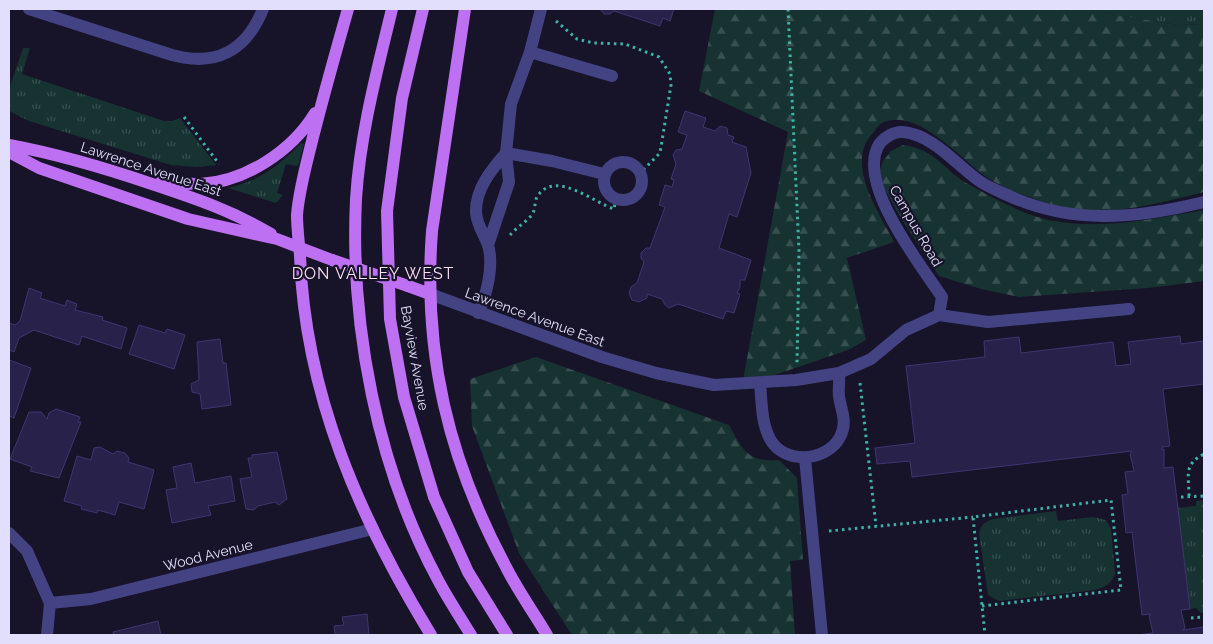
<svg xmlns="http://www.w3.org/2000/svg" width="1213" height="644" viewBox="0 0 1213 644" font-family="Raleway,sans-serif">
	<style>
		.grass { fill: url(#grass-tufts) }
		.forest { fill: url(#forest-firs) }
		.building { fill: #282149; stroke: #403573 }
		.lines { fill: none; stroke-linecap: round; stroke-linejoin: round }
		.path { stroke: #3cb3a8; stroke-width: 3; stroke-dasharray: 2.5 4; stroke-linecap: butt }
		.minor { stroke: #434384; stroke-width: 12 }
		.major { stroke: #be70f2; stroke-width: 12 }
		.major-bridge { stroke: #be70f2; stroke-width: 12 }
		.labels { text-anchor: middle; stroke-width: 4.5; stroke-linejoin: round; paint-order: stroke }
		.street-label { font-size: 14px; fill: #e1dffc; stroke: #171329 }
		.quarter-label { font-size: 16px; letter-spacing: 1px; fill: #fce1f3; stroke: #171329 }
	</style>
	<defs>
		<pattern id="grass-tufts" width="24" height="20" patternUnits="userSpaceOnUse" patternTransform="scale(1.25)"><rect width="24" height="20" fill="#173331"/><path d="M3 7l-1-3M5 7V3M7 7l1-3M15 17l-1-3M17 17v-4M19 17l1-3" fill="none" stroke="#385050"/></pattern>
		<pattern id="forest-firs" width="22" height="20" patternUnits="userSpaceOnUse" patternTransform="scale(1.25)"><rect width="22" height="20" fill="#173331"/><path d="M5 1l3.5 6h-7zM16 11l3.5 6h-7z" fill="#385050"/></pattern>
	</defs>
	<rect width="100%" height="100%" fill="#171329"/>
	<path class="grass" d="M1107,9H1204V24L1178,25L1103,13Z
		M23,48H30L22,74L164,121H173L180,118L216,165L196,167L171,165L29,121L9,111V89Z
		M301,143L304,144L298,166L286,164L277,193L283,195L276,203L228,188C259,181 279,166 301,143Z
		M1204,500V613H1201L1196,608L1190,609L1177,508L1196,506V501Z
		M1056,511L1058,521L1093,517L1106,520L1111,529L1115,574C1111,584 1105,587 1095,590L999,601L988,595L979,534C981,525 984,522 993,519Z"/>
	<path class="forest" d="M715,9H1107L1104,13L1178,25L1204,24V192C1159,203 1109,218 1062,207C1037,200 1006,191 985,176C960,158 916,106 882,123C878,125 875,131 872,134C845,165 879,212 894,242L847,258L866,340L848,350L742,386L788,132L699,91Z
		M903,145C938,150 942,170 970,185C998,201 1029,218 1061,222C1109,229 1157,218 1204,210V281L1148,288L1019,297L981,289L939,276L904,223L882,185L880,170L883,161L891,151Z
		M536,357L729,425C742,449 748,463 779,460L797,478L803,560L790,561L795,635H572L519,553L472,426L470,379Z"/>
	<path class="building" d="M600,9H674L670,21L663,18L660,26L614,11L610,14H604Z
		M685,111L706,118L703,127L715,131L720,126L727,128L728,135L734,137L732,142L746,147L751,173L737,217L729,214L719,248L751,260L745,280H740V287L737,293L740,294L734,313L726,311L723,319L678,304L669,308L665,305L662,299L647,294V298L639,302L632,300L629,293L631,287L637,283L644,262L641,258V253L646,248H650L665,207L659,205L665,185L672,187L674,180L671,179L676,164L673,155L676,150L682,149L687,135L678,132Z
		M29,288L42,293L40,298L65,306L67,300L77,304L75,310L103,317L102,320L127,328L121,349L82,336L79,345L34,330L19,338L14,352L9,350V323L15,325L20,321Z
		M139,325L165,333L167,329L185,335L174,369L129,354Z
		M1180,336L1181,344L1204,341V384L1163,389L1170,446L1162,447V450L1164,449V468L1173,467L1190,609L1181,610L1185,628L1183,630L1204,627V635H1137L1153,633L1149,616L1151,614L1142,615L1132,532L1126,533L1122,495L1128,494L1125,472L1134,471L1130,454L1132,451L912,477L910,461L877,464L875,448L915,443L906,366L985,357L984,341L1019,337L1021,353L1113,342L1116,366L1131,364L1128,342Z
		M220,339L223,363H226L231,405L202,409L200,394L192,392L191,384L199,380L197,342Z
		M9,360L31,368L14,418L9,416Z
		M56,409L80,417L78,422H81L59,478L30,471L32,467L10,459L29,412H41L47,419L49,413Z
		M100,447L113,454L117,451L125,453L129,458L128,462L154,470L144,509L119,502L115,515L98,510L97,513L81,509L82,506L64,501L77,456L91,460L94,448Z
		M277,452L287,499L279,505L275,502L258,506L254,510L246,509L240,479L252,477L248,458H252V455Z
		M191,463L195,483L231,476L235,501L208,506L211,515L172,523L166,490L177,488L173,467Z
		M367,614L369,635H335L334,626L344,625L342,617Z
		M158,621L161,635H114L113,632Z"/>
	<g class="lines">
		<path class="path" d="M788,9L799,251L797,364
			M556,21L577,39L594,43L625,44L659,57L670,74L671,85L660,153L641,172
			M184,117L219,164
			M510,235C517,227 528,221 533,213C536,207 534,199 539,194C557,171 595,203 614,209L616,199
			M860,383L876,526
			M1189,496C1189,475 1183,465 1204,454
			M1181,497L1204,496
			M829,531L973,517
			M982,606L1121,590L1111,500L973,517L985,635
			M1191,618L1204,617"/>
		<path class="minor" d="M29,9L172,55C216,67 246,51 263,9
			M530,52L612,76
			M506,153L552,161L604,174
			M604 181a19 19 0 1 1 38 0a19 19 0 1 1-38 0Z
			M488,245L509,182L506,153L511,104L530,52L541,9
			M430,294L602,357L656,373L714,385L796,380L839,373L871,359L906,330L939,315L988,322L1129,309
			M478,313C487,295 494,265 488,245C484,234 477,225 476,213C475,189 492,169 506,153
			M939,315L942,297C920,264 854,181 880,143C885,137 895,131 903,132C931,134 956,164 978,180C986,186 996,190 1005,194C1070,225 1135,219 1204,202
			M760,383C762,402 761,422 770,439C784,465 827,462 840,437C848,422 841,411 839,396C838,389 840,380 839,373
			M805,458L822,635
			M9,533L27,551L50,603L47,635
			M50,603L91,599L373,529"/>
		<path class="major" d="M348,9C336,51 324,94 313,137C307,162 299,189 297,215C297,228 299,243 300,256C305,395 360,519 431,635
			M392,9C377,71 360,134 356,199C350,326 377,467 438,580C448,599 460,617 471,635
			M423,9L402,98L387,211L390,319L404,397L434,497L468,572L507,635
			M465,9L432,231C423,353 448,459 506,567C518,591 534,613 547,635
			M9,145C58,154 105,168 152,184C194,198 233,211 271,234
			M9,152L39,168L188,219L277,239L332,260
			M161,182C174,182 187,184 200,184C245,182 292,151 315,113
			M408,286L430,294"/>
		<path class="major-bridge" d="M332,260L408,286"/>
	</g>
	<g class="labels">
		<g class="street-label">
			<text transform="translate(151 169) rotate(18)" y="5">Lawrence Avenue East</text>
			<text transform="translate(916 226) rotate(60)" y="5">Campus Road</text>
			<text transform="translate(535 317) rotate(20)" y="5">Lawrence Avenue East</text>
			<text transform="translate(415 358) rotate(80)" y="5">Bayview Avenue</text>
			<text transform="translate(208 555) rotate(-14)" y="5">Wood Avenue</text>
		</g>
		<g class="quarter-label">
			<text x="373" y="279">DON VALLEY WEST</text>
		</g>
	</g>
	<rect width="1213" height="644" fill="none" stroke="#e1dffc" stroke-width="20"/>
</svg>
